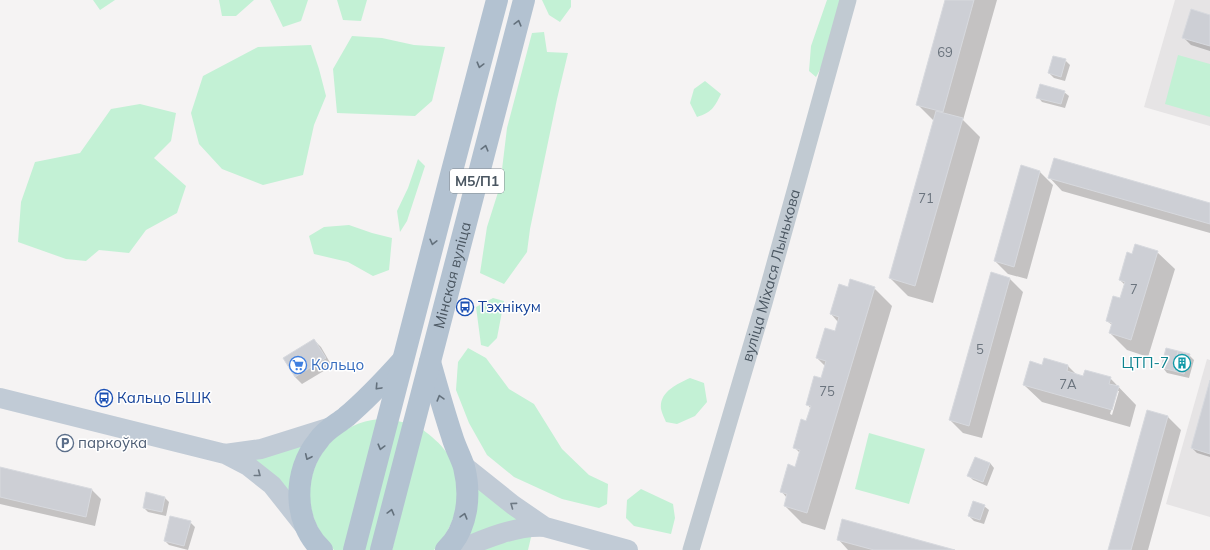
<svg xmlns="http://www.w3.org/2000/svg" width="1210" height="550" viewBox="0 0 1210 550" font-family="Mulish,sans-serif">
	<style>
		.education { fill: #e6e4e5 }
		.green { fill: #c3f1d5 }
		.shadow { fill: #0003; fill-rule: evenodd }
		.building { fill: #cdcfd5; stroke: #d7d9de }
		.lines { fill: none; stroke-linecap: round; stroke-linejoin: round }
		.tertiary { stroke: #c1cad2; stroke-width: 17 }
		.secondary { stroke: #c1cbd6; stroke-width: 20 }
		.primary { stroke: #b3c2d1; stroke-width: 22 }
		.oneway { stroke: #64717d }
		.oneway2 { stroke: #6e7984 }
		.labels { text-anchor: middle; stroke-width: 3; stroke-linejoin: round; paint-order: stroke }
		.number-label { font-size: 13px; fill: #6b747e }
		.shield { fill: #fff; stroke: #808990; stroke-width: 1 }
		.shield-label { font-size: 14px; font-weight: bold; fill: #4a5661 }
		.street-label { font-size: 15px; fill: #4a5661; stroke: #fff }
		.transit-label { font-size: 15px; fill: #164399; stroke: #fff; text-anchor: start }
		.culture-label { font-size: 15px; fill: #0d838f; stroke: #fff; text-anchor: end }
		.shop-label { font-size: 15px; fill: #366cbe; stroke: #fff; text-anchor: start }
		.service-label { font-size: 15px; fill: #4e5e75; stroke: #fff; text-anchor: start }
	</style>
	<rect width="100%" height="100%" fill="#f5f3f3"/>
	<path class="education" d="M1175,0H1210V126L1144,107Z
		M1207,359L1210,360V517L1166,504Z"/>
	<path class="green" d="M93,0H115L100,10Z
		M219,0H254L236,16H222Z
		M270,0H308L301,21L283,27Z
		M337,0H367L361,21L343,20Z
		M542,0H571V7L560,22L549,15Z
		M827,0H842L822,66L816,77L809,71L811,46Z
		M544,32L547,52L568,53L557,99L530,229L527,252L504,284L480,273L487,227L500,186L507,128L532,33Z
		M352,36L382,38L414,45L445,47L432,101L415,116L337,113L333,69Z
		M311,45L319,69L326,96L314,125L303,175L263,185L222,169L199,144L191,113L203,76L258,47Z
		M1178,55L1210,64V117L1165,104Z
		M705,81L721,94C714,108 712,112 697,117L690,103L694,89Z
		M140,104L176,113L171,141L154,158L186,186L177,213L146,230L129,253L99,250L86,261L66,259L18,242L21,202L35,162L80,153L111,109Z
		M418,159L425,166L407,221L400,232L397,211L408,188Z
		M349,225L372,233L392,238L389,270L373,276L348,262L314,254L309,236L324,227Z
		M493,298L504,301L497,338L488,347L481,345L476,307Z
		M468,348L486,358L509,389L534,404L562,449L589,475L608,484L607,504L599,508L562,499L514,477L487,455L469,423L456,390L458,362Z
		M690,378L704,383L707,402L695,416L677,424L666,422C664,418 662,413 661,409C659,392 677,384 690,378Z
		M380,419L347,550H334C329,545 325,539 321,533C291,485 324,423 380,419Z
		M392,420L407,423L375,550H359Z
		M422,429C431,436 440,443 447,453C467,485 458,523 434,550H392Z
		M869,433L925,449L909,504L855,489Z
		M312,441L294,503L245,456Z
		M475,480L529,521L463,542Z
		M641,489L673,504L675,518L671,534L634,526L626,518L627,500Z
		M532,533L528,550H480Z"/>
	<path class="shadow" d="M946,0H997L963,120L980,137L933,303L908,296L890,278L934,121L917,104Z
		M1210,16V51L1191,45L1184,38Z
		M1065,60L1070,65L1065,81L1054,78L1049,73Z
		M1064,92L1069,96L1065,108L1042,102L1038,97Z
		M1021,167L1040,172L1053,185L1027,279L1008,274L995,261Z
		M1049,177L1210,204V233L1062,191Z
		M1157,252L1175,269L1148,357L1127,350L1110,333L1112,325L1107,321L1121,300L1125,285L1120,280L1133,255Z
		M991,274L1010,279L1023,292L982,438L963,433L950,420Z
		M848,288H874L892,306L825,530L802,523L785,506L787,498L781,491L796,468L800,453L794,447L807,422L811,409L807,404L822,379L826,367L817,358L835,332L838,322L831,314Z
		M314,340L321,347L332,366L302,384L295,377Z
		M1189,355L1194,360L1189,378L1167,373L1163,368Z
		M1044,359L1068,366L1077,375L1084,377L1110,378L1136,405L1130,427L1042,402L1024,385L1043,366ZM1117,391H1119L1112,415L1110,414Z
		M1210,384V457L1197,453L1192,448Z
		M1148,411L1168,417L1181,430L1148,550H1109Z
		M990,463L994,468L987,486L973,480L969,476Z
		M0,468L92,490L101,499L95,526L0,504Z
		M165,498L169,502L166,516L148,512L144,508Z
		M984,506L989,510L984,524L974,521L969,516Z
		M190,522L195,527L188,550L169,545L165,541Z
		M838,539L951,550H848Z"/>
	<path class="building" d="M945,0H974L943,112L916,105Z
		M1191,9L1210,15V46L1182,38Z
		M1053,56L1066,59L1061,77L1048,73Z
		M1040,84L1065,91L1061,104L1036,98Z
		M936,111L963,118L915,286L889,278Z
		M1054,158L1210,203V224L1048,178Z
		M1021,165L1040,171L1014,267L994,261Z
		M1135,244L1158,251L1131,340L1109,333L1112,323L1106,321L1113,296L1120,298L1125,282L1119,280L1127,252L1132,254Z
		M991,272L1010,278L969,426L949,420Z
		M850,279L875,287L807,513L784,506L787,494L780,492L788,464L795,467L800,450L793,448L801,419L806,421L811,406L806,405L814,376L821,378L826,361L816,358L825,328L835,331L839,317L830,314L839,284L848,287Z
		M314,339L326,358L295,377L283,358Z
		M1166,348L1178,351L1174,371L1161,368Z
		M1178,351L1190,354L1184,374L1174,371Z
		M1044,358L1068,365L1067,371L1083,376L1085,370L1111,377L1109,384L1119,386L1112,410L1023,385L1030,361L1042,365Z
		M1210,380V454L1191,448Z
		M1147,410L1168,416L1131,550H1108Z
		M975,457L990,463L983,482L967,476Z
		M0,467L92,489L86,517L0,497Z
		M146,492L165,497L162,512L143,508Z
		M973,501L985,505L980,520L968,516Z
		M170,516L191,521L184,546L164,541Z
		M842,519L955,550H874L837,540Z"/>
	<g class="lines">
		<path class="tertiary" id="s1" d="M691,550L764,303L848,0"/>
		<path class="secondary" d="M0,398L225,454L248,466L272,485L306,528
			M225,454L261,449L331,427
			M463,465L513,505L545,527
			M459,550C484,539 517,525 545,527L628,550"/>
		<g class="primary">
			<path d="M430,362C437,387 444,412 452,436C455,447 461,457 464,467C471,495 468,529 446,550"/>
			<path d="M322,550C292,522 293,471 318,441C325,430 336,425 346,417C366,400 384,381 402,361"/>
			<path d="M354,550C402,367 448,183 497,0"/>
			<path id="s2" d="M381,550L524,0"/>
		</g>
	</g>
	<defs><path id="oneway-chevron" d="M-2-3.5L2.5 0L-2 3.5" fill="none" stroke-width="1.6" stroke-linecap="round" stroke-linejoin="round"/></defs>
	<g class="oneway">
		<use href="#oneway-chevron" transform="translate(518 23) rotate(-75)"/>
		<use href="#oneway-chevron" transform="translate(480 65) rotate(105)"/>
		<use href="#oneway-chevron" transform="translate(485 148) rotate(-75)"/>
		<use href="#oneway-chevron" transform="translate(433 242) rotate(104)"/>
		<use href="#oneway-chevron" transform="translate(378 387) rotate(133)"/>
		<use href="#oneway-chevron" transform="translate(440 398) rotate(-106)"/>
		<use href="#oneway-chevron" transform="translate(381 447) rotate(105)"/>
		<use href="#oneway-chevron" transform="translate(308 457) rotate(115)"/>
		<use href="#oneway-chevron" transform="translate(391 512) rotate(-75)"/>
		<use href="#oneway-chevron" transform="translate(464 516) rotate(-74)"/>
	</g>
	<g class="oneway2">
		<use href="#oneway-chevron" transform="translate(258 474) rotate(38)"/>
		<use href="#oneway-chevron" transform="translate(513 505) rotate(-144)"/>
	</g>
	<defs>
		<g id="bus-ring" transform="scale(0.9)"><circle r="9.5" fill="#fff" stroke="#1a4fb4" stroke-width="1.5"/><path d="M-5-6H5V4H4V6H2V4H-2V6H-4V4H-5ZM-3.5-4V0h7V-4ZM-3.5 1.2v1.5H-2V1.2ZM2 1.2v1.5H3.5V1.2Z" fill="#1a4fb4"/></g>
		<g id="building-ring" transform="scale(0.9)"><circle r="9.5" fill="#fff" stroke="#0f9aa8" stroke-width="1.5"/><path d="M-4-6H4V6H1V3H-1V6H-4ZM-2.5-4.3h1.7v1.8h-1.7ZM.8-4.3h1.7v1.8H.8ZM-2.5-1h1.7V.8h-1.7ZM.8-1h1.7V.8H.8Z" fill="#0f9aa8"/></g>
		<g id="supermarket-ring" transform="scale(0.9)"><circle r="9.5" fill="#fff" stroke="#3f7fe0" stroke-width="1.5"/><path d="M-6-5.5h2.5l.6 2H6L4.5 2H-2.5L-4.4-4H-6ZM-1.5 3.2a1.3 1.3 0 1 0 .1 0ZM3 3.2a1.3 1.3 0 1 0 .1 0Z" fill="#3f7fe0"/></g>
		<g id="parking-ring" transform="scale(0.9)"><circle r="9.5" fill="#fff" stroke="#5c6f8a" stroke-width="1.5"/><path d="M-3.5-5.5H1a3.5 3.5 0 0 1 0 7H-1V5.5H-3.5ZM-1-3.4V-.6H.8a1.4 1.4 0 0 0 0-2.8Z" fill="#5c6f8a"/></g>
	</defs>
	<g fill-rule="evenodd">
		<use href="#bus-ring" x="465" y="307"/>
		<use href="#building-ring" x="1182" y="363"/>
		<use href="#supermarket-ring" x="298" y="365"/>
		<use href="#bus-ring" x="104" y="398"/>
		<use href="#parking-ring" x="65" y="443"/>
	</g>
	<g class="labels">
		<g class="number-label">
			<text x="945" y="57">69</text>
			<text x="926" y="203">71</text>
			<text x="1134" y="294">7</text>
			<text x="980" y="354">5</text>
			<text x="1068" y="389">7А</text>
			<text x="827" y="396">75</text>
		</g>
		<rect class="shield" x="450" y="169" width="54" height="24" rx="3"/>
		<g class="shield-label">
			<text x="477" y="186">М5/П1</text>
		</g>
		<g class="street-label">
			<text dy="5" stroke="none"><textPath href="#s2" startOffset="284">Мінская вуліца</textPath></text>
			<text dy="5" stroke="none"><textPath href="#s1" startOffset="286">вуліца Міхася Лынькова</textPath></text>
		</g>
		<g class="transit-label">
			<text x="478" y="312">Тэхнікум</text>
			<text x="117" y="403">Кальцо БШК</text>
		</g>
		<g class="culture-label">
			<text x="1169" y="368">ЦТП-7</text>
		</g>
		<g class="shop-label">
			<text x="311" y="370">Кольцо</text>
		</g>
		<g class="service-label">
			<text x="78" y="448">паркоўка</text>
		</g>
	</g>
</svg>
